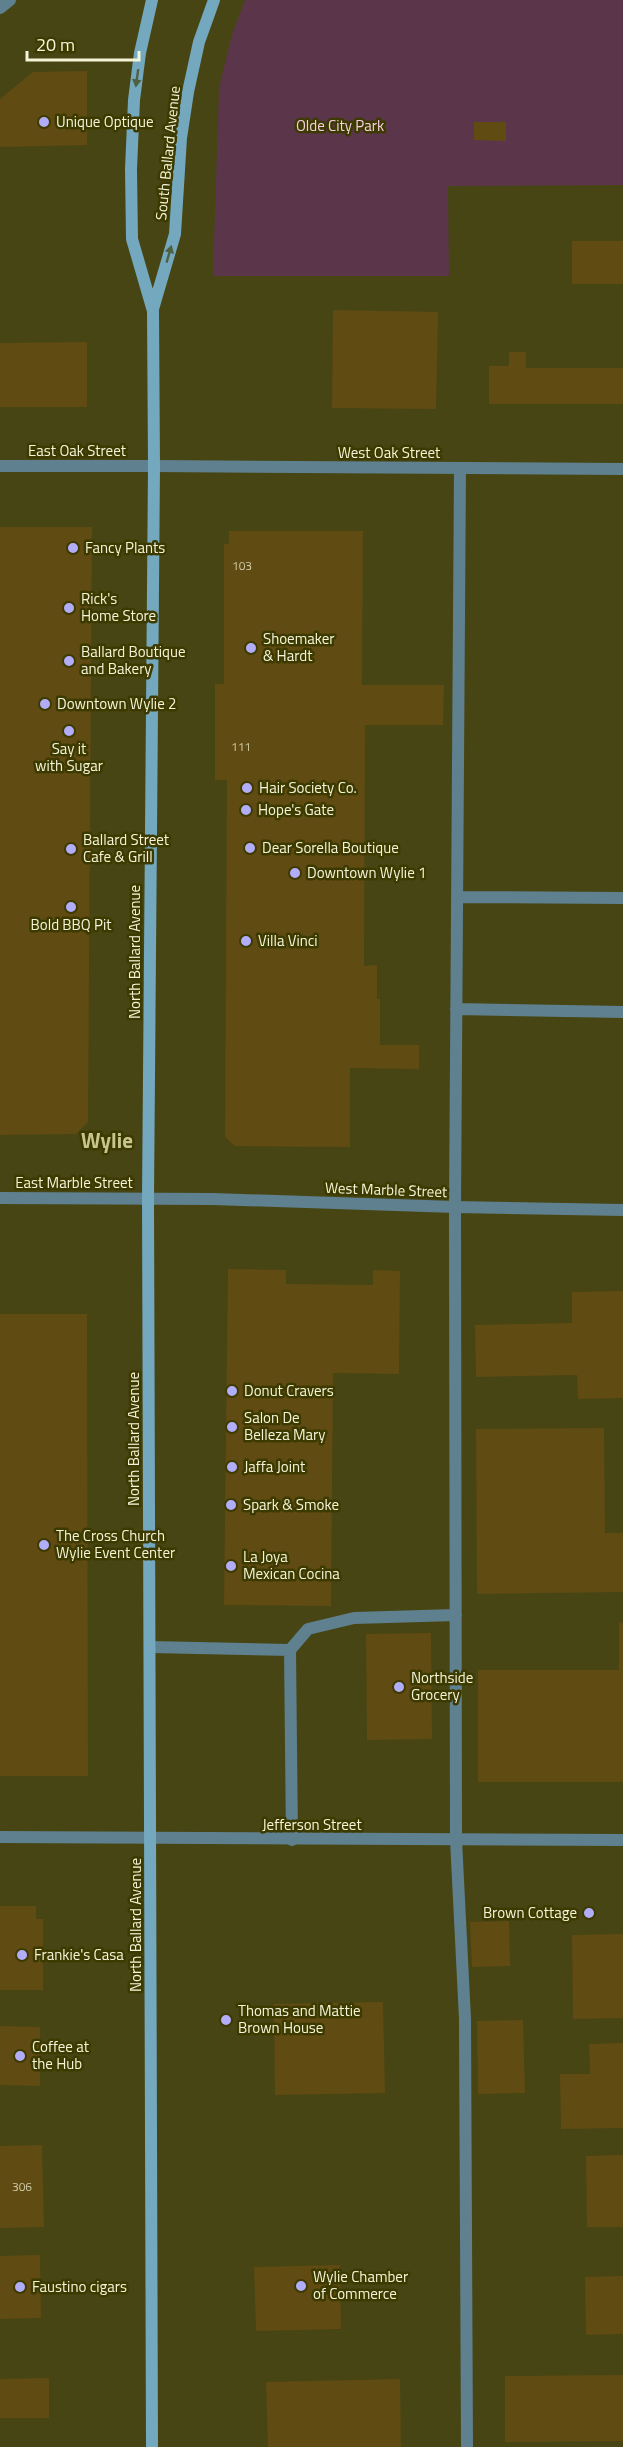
<svg xmlns="http://www.w3.org/2000/svg" width="623" height="2447" viewBox="0 0 623 2447" font-family="'Titillium Web',sans-serif">
	<style>
		.built { fill: #474513 }
		.green { fill: #5b364a }
		.building { fill: #604b13 }
		.lines { fill: none; stroke-linecap: round; stroke-linejoin: round }
		.service { stroke: #5f808e; stroke-width: 12 }
		.minor { stroke: #5f808e; stroke-width: 12 }
		.tertiary { stroke: #5f808e; stroke-width: 12 }
		.secondary { stroke: #73a8bf; stroke-width: 12 }
		.oneway { fill: #506043 }
		.poi-dot { fill: #b2adf9; stroke: #3d3a00; stroke-width: 2 }
		.labels { text-anchor: middle; stroke-width: 5; stroke-linejoin: round; paint-order: stroke }
		.number-label { font-size: 12px; fill: #cfcaa7 }
		.poi-label { font-size: 15px; fill: #f4f4d8; stroke: #3d3a00; text-anchor: start }
		.park-label { font-size: 15px; fill: #f5cee2; stroke: #3d3a00 }
		.street-label { font-size: 15px; fill: #f4f4d8; stroke: #3d3a00 }
		.district-label { font-size: 21px; font-weight: bold; fill: #c8c68e; stroke: #3d3a00 }
	</style>
	<rect width="100%" height="100%" fill="#3d3a00"/>
	<path class="built" d="M0,0H623V2447H0Z"/>
	<path class="green" d="M245,0H623V185L448,186L449,276H213L219,88L232,35Z"/>
	<path class="building" d="M87,71V145L0,147V99L33,72Z
		M474,122H506V141L474,140Z
		M572,241H623V284H572Z
		M333,310L438,312L436,409L332,408Z
		M87,342V407H0V343Z
		M509,352H526V368H623V404H489V366H509Z
		M0,527H92L88,1122L76,1134L0,1135Z
		M229,531H363L362,685H444L443,725H365L364,966L377,965V999H380V1045H419V1069L350,1068V1147L235,1146L225,1137L227,780H215V684H224V544H229Z
		M228,1269L286,1270V1284L373,1285V1270L400,1271L399,1374L333,1373L331,1606L224,1605Z
		M623,1291V1398L578,1399L577,1375L476,1377L475,1325L572,1323V1292Z
		M0,1314H87L88,1776H0Z
		M604,1428L605,1533H623V1592L477,1594L476,1429Z
		M619,1622L623,1623V1782H478V1670H619Z
		M431,1633L432,1739L367,1740L366,1634Z
		M0,1906H36V1919H43V1990H0Z
		M509,1921L510,1966L472,1967L470,1922Z
		M623,1934V2018L573,2019L572,1935Z
		M383,2002L385,2093L275,2095L274,2004Z
		M523,2020L525,2093L478,2094L477,2021Z
		M0,2026L40,2027V2086L0,2085Z
		M623,2043V2128L561,2129L560,2074H590L589,2044Z
		M42,2145L44,2227L0,2228V2146Z
		M623,2155V2227H587L586,2156Z
		M40,2255L41,2318L0,2319V2256Z
		M340,2265L341,2329L256,2331L254,2267Z
		M623,2276V2334L586,2335L585,2277Z
		M623,2375V2441L505,2442V2376Z
		M49,2378V2418H0V2379Z
		M400,2379L401,2447H268L266,2382Z"/>
	<g class="lines">
		<path class="service" d="M0,8L10,0
			M460,468L455,1207L456,1840L465,2019L467,2447
			M457,897L623,898
			M456,1009L623,1012
			M150,1647L290,1650L292,1840
			M290,1650L308,1629L354,1618L456,1615"/>
		<path class="minor" d="M0,466H154
			M0,1198L213,1199L455,1207L623,1210
			M0,1837L623,1840"/>
		<path class="tertiary" d="M154,466L623,469"/>
		<path class="secondary" d="M153,309L175,234L181,138L188,92L199,42L214,0
			M152,2447L148,1198L154,466L153,311L132,239L131,169L134,100L140,53L152,0"/>
	</g>
	<defs><path id="oneway-solid" d="M-6-.8H1V-3.2L6.5 0L1 3.2V.8H-6Z" transform="scale(1.5)"/></defs>
	<g class="oneway">
		<use href="#oneway-solid" transform="translate(137 78) rotate(98)"/>
		<use href="#oneway-solid" transform="translate(169 254) rotate(-74)"/>
	</g>
	<g class="poi-dot">
		<circle cx="44" cy="122" r="6"/>
		<circle cx="73" cy="548" r="6"/>
		<circle cx="69" cy="608" r="6"/>
		<circle cx="251" cy="648" r="6"/>
		<circle cx="69" cy="661" r="6"/>
		<circle cx="45" cy="704" r="6"/>
		<circle cx="69" cy="731" r="6"/>
		<circle cx="247" cy="788" r="6"/>
		<circle cx="246" cy="810" r="6"/>
		<circle cx="250" cy="848" r="6"/>
		<circle cx="71" cy="849" r="6"/>
		<circle cx="295" cy="873" r="6"/>
		<circle cx="71" cy="907" r="6"/>
		<circle cx="246" cy="941" r="6"/>
		<circle cx="232" cy="1391" r="6"/>
		<circle cx="232" cy="1427" r="6"/>
		<circle cx="232" cy="1467" r="6"/>
		<circle cx="231" cy="1505" r="6"/>
		<circle cx="44" cy="1545" r="6"/>
		<circle cx="231" cy="1566" r="6"/>
		<circle cx="399" cy="1687" r="6"/>
		<circle cx="589" cy="1913" r="6"/>
		<circle cx="22" cy="1955" r="6"/>
		<circle cx="226" cy="2020" r="6"/>
		<circle cx="20" cy="2056" r="6"/>
		<circle cx="301" cy="2286" r="6"/>
		<circle cx="20" cy="2287" r="6"/>
	</g>
	<g class="labels">
		<g class="number-label">
			<text x="242" y="570">103</text>
			<text x="241" y="751">111</text>
			<text x="22" y="2191">306</text>
		</g>
		<g class="poi-label">
			<text x="56" y="127">Unique Optique</text>
			<text x="85" y="553">Fancy Plants</text>
			<text x="81" y="604">Rick's<tspan x="81" dy="17">Home Store</tspan></text>
			<text x="263" y="644">Shoemaker<tspan x="263" dy="17">&amp; Hardt</tspan></text>
			<text x="81" y="657">Ballard Boutique<tspan x="81" dy="17">and Bakery</tspan></text>
			<text x="57" y="709">Downtown Wylie 2</text>
			<text x="69" y="754" text-anchor="middle">Say it<tspan x="69" dy="17">with Sugar</tspan></text>
			<text x="259" y="793">Hair Society Co.</text>
			<text x="258" y="815">Hope's Gate</text>
			<text x="83" y="845">Ballard Street<tspan x="83" dy="17">Cafe &amp; Grill</tspan></text>
			<text x="262" y="853">Dear Sorella Boutique</text>
			<text x="307" y="878">Downtown Wylie 1</text>
			<text x="71" y="930" text-anchor="middle">Bold BBQ Pit</text>
			<text x="258" y="946">Villa Vinci</text>
			<text x="244" y="1396">Donut Cravers</text>
			<text x="244" y="1423">Salon De<tspan x="244" dy="17">Belleza Mary</tspan></text>
			<text x="244" y="1472">Jaffa Joint</text>
			<text x="243" y="1510">Spark &amp; Smoke</text>
			<text x="56" y="1541">The Cross Church<tspan x="56" dy="17">Wylie Event Center</tspan></text>
			<text x="243" y="1562">La Joya<tspan x="243" dy="17">Mexican Cocina</tspan></text>
			<text x="411" y="1683">Northside<tspan x="411" dy="17">Grocery</tspan></text>
			<text x="577" y="1918" text-anchor="end">Brown Cottage</text>
			<text x="34" y="1960">Frankie's Casa</text>
			<text x="238" y="2016">Thomas and Mattie<tspan x="238" dy="17">Brown House</tspan></text>
			<text x="32" y="2052">Coffee at<tspan x="32" dy="17">the Hub</tspan></text>
			<text x="313" y="2282">Wylie Chamber<tspan x="313" dy="17">of Commerce</tspan></text>
			<text x="32" y="2292">Faustino cigars</text>
		</g>
		<g class="park-label">
			<text x="340" y="131">Olde City Park</text>
		</g>
		<g class="street-label">
			<text transform="translate(168 153) rotate(-84)" y="5">South Ballard Avenue</text>
			<text x="77" y="456">East Oak Street</text>
			<text x="389" y="458">West Oak Street</text>
			<text transform="translate(135 952) rotate(-90)" y="5">North Ballard Avenue</text>
			<text x="74" y="1188">East Marble Street</text>
			<text transform="translate(386 1190) rotate(2)" y="5">West Marble Street</text>
			<text transform="translate(134 1439) rotate(-90)" y="5">North Ballard Avenue</text>
			<text x="312" y="1830">Jefferson Street</text>
			<text transform="translate(136 1925) rotate(-90)" y="5">North Ballard Avenue</text>
		</g>
		<g class="district-label">
			<text x="107" y="1148">Wylie</text>
		</g>
	</g>
	<path d="M27 51v9h112v-9" fill="none" stroke="#f4f4d8" stroke-width="3"/>
	<text x="36" y="51" font-size="18" fill="#f4f4d8" stroke="#3d3a00" stroke-width="4.5" paint-order="stroke">20 m</text>
</svg>
